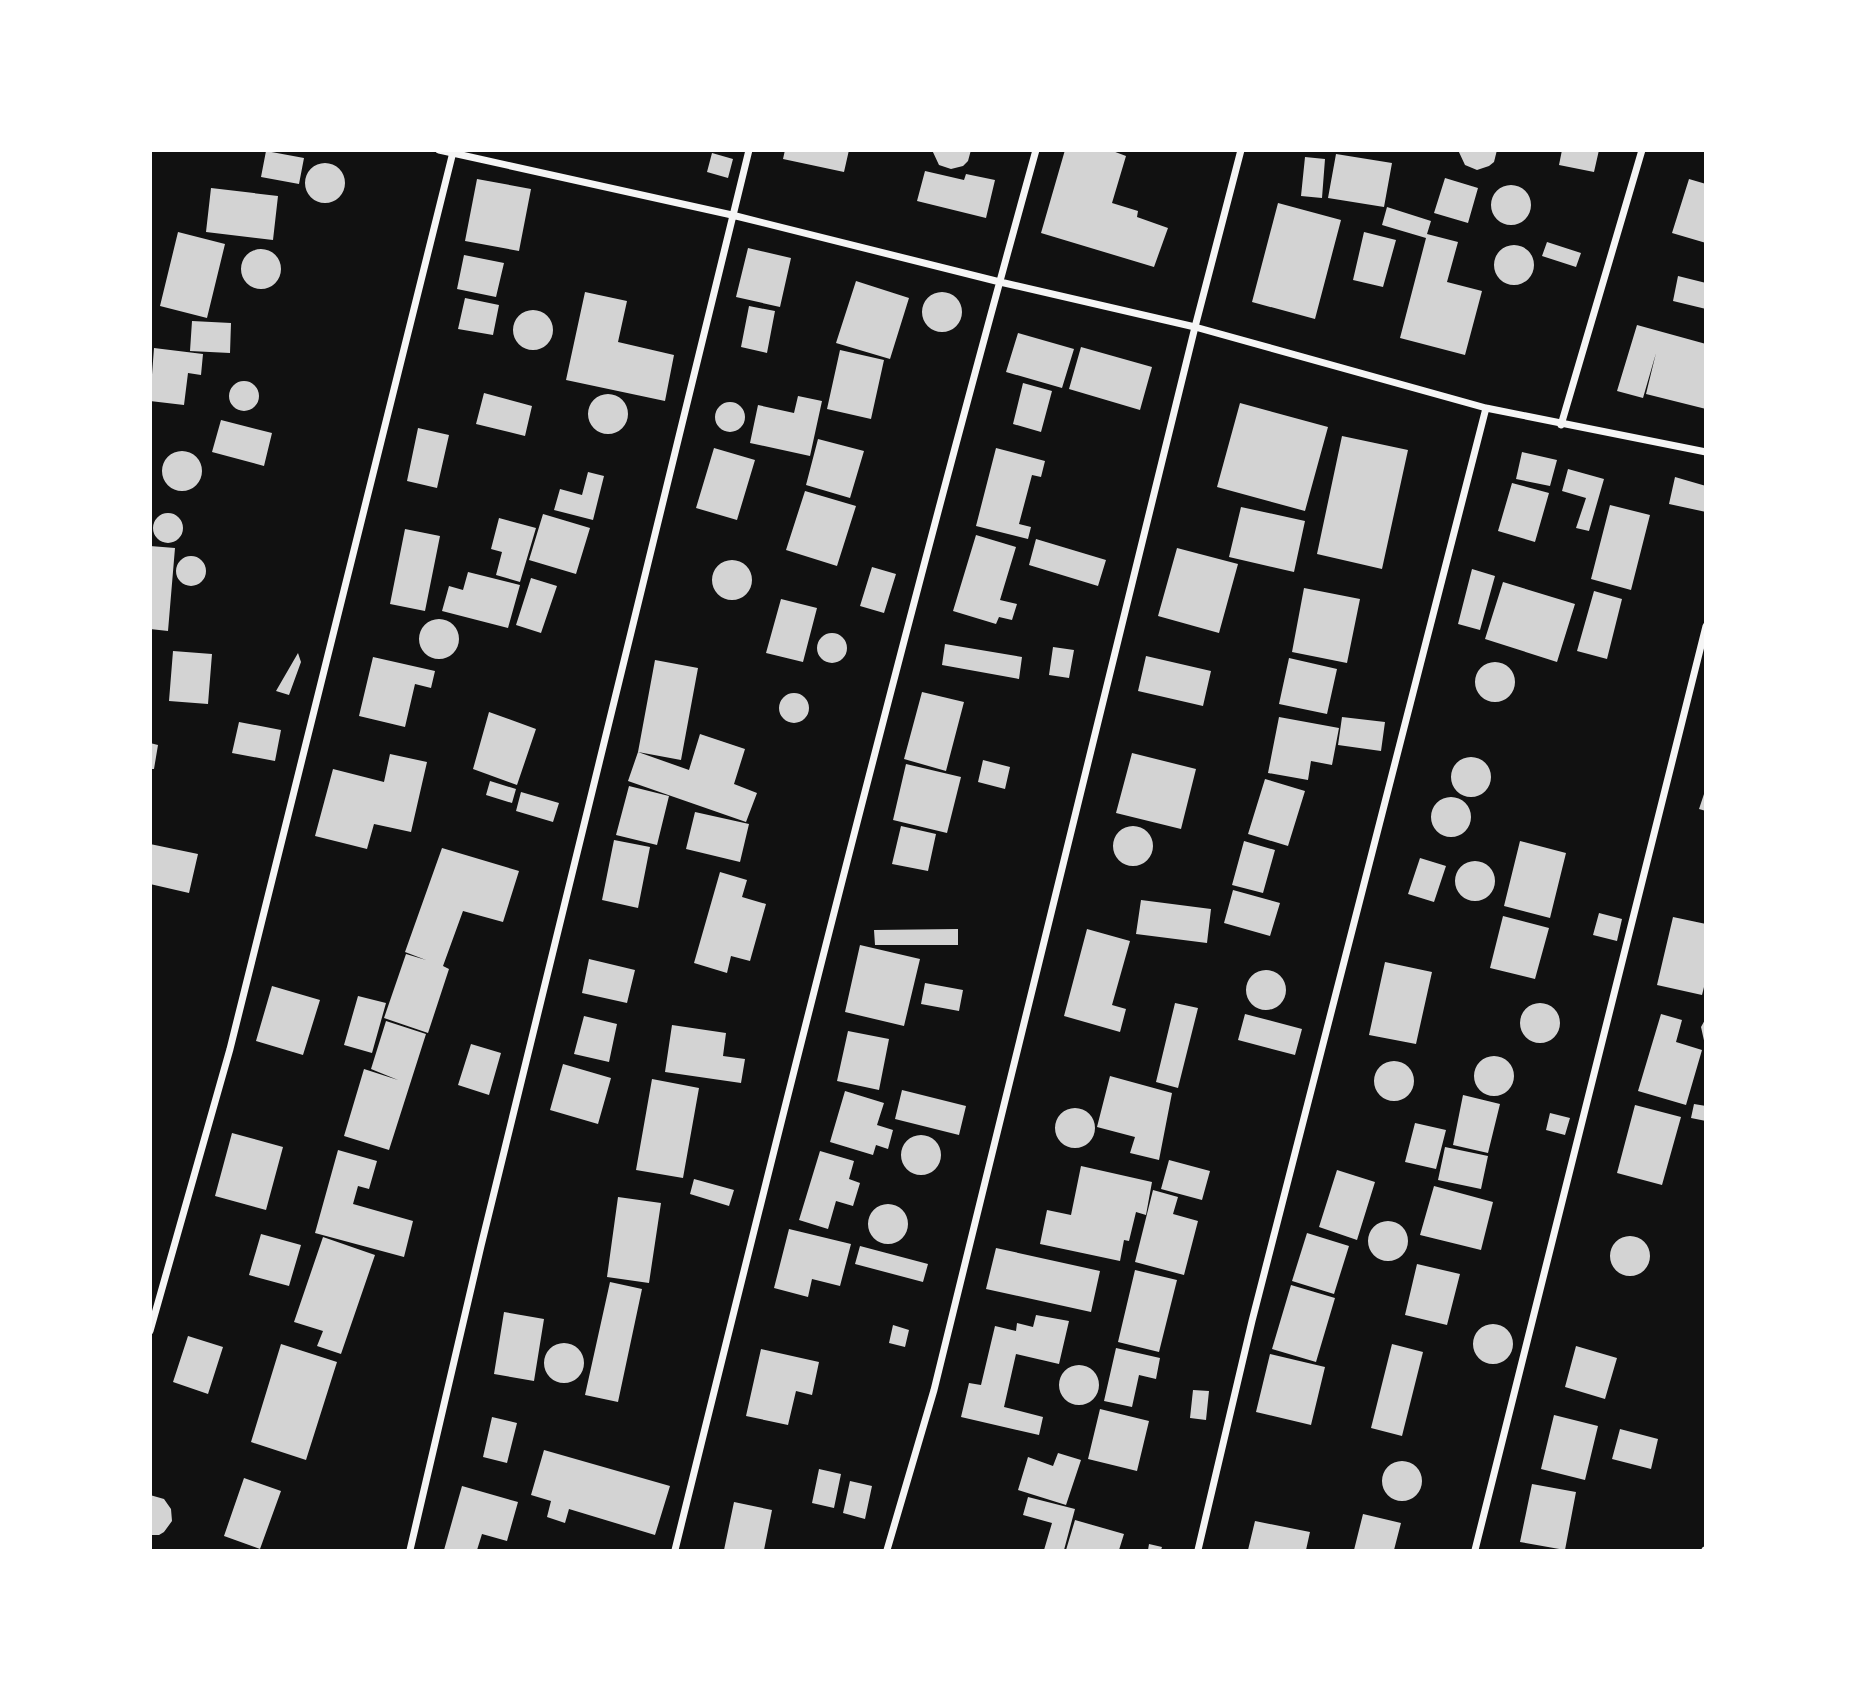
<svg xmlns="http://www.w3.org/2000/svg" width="1856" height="1701" viewBox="0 0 1856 1701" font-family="'Libre Baskerville',serif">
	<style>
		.building { fill: #d3d3d3 }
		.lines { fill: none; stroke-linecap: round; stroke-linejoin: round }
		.minor { stroke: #f5f5f5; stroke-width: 7 }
	</style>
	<rect width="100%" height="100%" fill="#111"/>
	<path class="building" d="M785,150H849L844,172L783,159Z
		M932,150H971L968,161L963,166L951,169L939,165Z
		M1065,150H1110L1126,156L1112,203L1138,211L1137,217L1168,228L1154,267L1041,233Z
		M1458,150H1497L1494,162L1489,166L1477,170L1465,165Z
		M1562,150H1599L1594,172L1559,165Z
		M266,151L304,158L299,184L261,177Z
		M712,153L733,159L728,178L707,172Z
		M1336,154L1392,163L1384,207L1328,198Z
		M1305,157L1325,159L1322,198L1301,196Z
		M305 183a20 20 0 1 1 40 0a20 20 0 1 1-40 0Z
		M925,171L964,180L966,174L995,180L986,218L917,201Z
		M1445,178L1478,188L1468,223L1434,213Z
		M477,179L531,189L519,251L465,241Z
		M1689,179L1706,184V243L1672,233Z
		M1491 205a20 20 0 1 1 40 0a20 20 0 1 1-40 0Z
		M211,188L278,196L273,240L206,232Z
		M1278,203L1341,220L1315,319L1252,302Z
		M1387,207L1431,221L1427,234L1458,242L1447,282L1482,291L1465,355L1400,338L1426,238L1382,225Z
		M178,232L225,244L207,318L160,306Z
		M1364,232L1396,240L1383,287L1353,280Z
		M1547,242L1581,253L1576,267L1542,256Z
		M1494 265a20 20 0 1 1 40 0a20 20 0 1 1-40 0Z
		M748,248L791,258L780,307L736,297Z
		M241 269a20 20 0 1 1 40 0a20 20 0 1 1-40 0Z
		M464,255L504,263L496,297L457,289Z
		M1678,276L1706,283V309L1673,301Z
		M856,281L909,298L890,359L836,343Z
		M585,292L627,301L618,342L674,355L665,401L566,380Z
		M922 312a20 20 0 1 1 40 0a20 20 0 1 1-40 0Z
		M465,298L499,305L493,335L458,329Z
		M749,306L775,311L767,353L741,347Z
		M513 330a20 20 0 1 1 40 0a20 20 0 1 1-40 0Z
		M192,321L231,323L230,353L190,351Z
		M1637,325L1706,344V409L1646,394L1656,353L1643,398L1617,391Z
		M1018,333L1074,349L1062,388L1006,372Z
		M1081,347L1152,367L1140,410L1069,389Z
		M154,348L203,354L201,375L188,373L184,405L150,401Z
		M840,350L884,360L871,419L827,409Z
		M229 396a15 15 0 1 1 30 0a15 15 0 1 1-30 0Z
		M1023,383L1052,391L1041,432L1013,424Z
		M484,393L532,406L525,436L476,424Z
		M588 414a20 20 0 1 1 40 0a20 20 0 1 1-40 0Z
		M798,396L822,401L810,456L750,443L758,405L794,413Z
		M715 417a15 15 0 1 1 30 0a15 15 0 1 1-30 0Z
		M1240,403L1328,427L1305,511L1217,487Z
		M221,420L272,433L264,466L212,452Z
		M418,428L449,435L437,488L407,481Z
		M1342,436L1408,450L1382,569L1317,554Z
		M818,439L864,451L850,498L806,485Z
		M714,448L755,460L737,520L696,508Z
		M996,448L1045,461L1041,477L1032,475L1019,524L1031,527L1028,539L976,526Z
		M162 471a20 20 0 1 1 40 0a20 20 0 1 1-40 0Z
		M1522,452L1557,460L1550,486L1516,479Z
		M1568,469L1604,479L1589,531L1576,528L1586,498L1562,491Z
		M588,472L604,476L593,520L554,510L560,489L582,495Z
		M1675,477L1706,486V512L1669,504Z
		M1512,483L1549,493L1535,542L1498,531Z
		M805,491L856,506L837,566L786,550Z
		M1610,505L1650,515L1631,590L1591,579Z
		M1241,507L1305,521L1294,572L1229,557Z
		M153 528a15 15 0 1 1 30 0a15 15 0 1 1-30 0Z
		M543,514L590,528L576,574L529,560Z
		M499,518L536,528L520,582L496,575L502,552L491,549Z
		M405,529L440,536L425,611L390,604Z
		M976,535L1016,547L1000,600L1017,604L1012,620L999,617L996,624L953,611Z
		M1036,539L1106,560L1098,586L1029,565Z
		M150,546L175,548L168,631L150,629Z
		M1177,548L1238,564L1219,633L1158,616Z
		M176 571a15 15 0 1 1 30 0a15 15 0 1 1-30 0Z
		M712 580a20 20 0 1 1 40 0a20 20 0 1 1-40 0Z
		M872,567L896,574L884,613L860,606Z
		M1472,569L1495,576L1480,630L1458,624Z
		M468,572L520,585L508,628L442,611L449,586L463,590Z
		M531,578L557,586L541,633L516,625Z
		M1503,582L1575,604L1557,662L1485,639Z
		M1304,588L1360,599L1347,663L1292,652Z
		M1594,591L1622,599L1607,659L1577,651Z
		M781,599L817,608L803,662L766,653Z
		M419 639a20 20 0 1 1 40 0a20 20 0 1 1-40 0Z
		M817 648a15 15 0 1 1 30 0a15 15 0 1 1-30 0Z
		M945,644L1022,657L1019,679L942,665Z
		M1053,647L1074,650L1069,678L1049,675Z
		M173,651L212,654L208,704L169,701Z
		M298,653L301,662L289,695L276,691Z
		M1146,656L1211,671L1203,706L1138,691Z
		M373,657L435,671L431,688L415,684L405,727L359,716Z
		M1289,658L1337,669L1327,714L1279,704Z
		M655,660L698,668L681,760L638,752L689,770L700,734L745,749L734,784L757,793L746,822L628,781L638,752Z
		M1475 682a20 20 0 1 1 40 0a20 20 0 1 1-40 0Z
		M922,692L964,702L946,771L904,759Z
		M779 708a15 15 0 1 1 30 0a15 15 0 1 1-30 0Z
		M489,712L536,729L517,785L473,769Z
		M1279,717L1339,728L1332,765L1311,761L1308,780L1268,773Z
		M1342,717L1385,722L1381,751L1338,745Z
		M239,722L281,730L275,761L232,753Z
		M150,743L158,745L154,769H150Z
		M1132,753L1196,769L1181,829L1116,813Z
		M390,754L427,762L411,832L374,824L367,849L315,836L333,769L384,782Z
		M1451 777a20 20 0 1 1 40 0a20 20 0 1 1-40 0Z
		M983,760L1010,767L1005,789L978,782Z
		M906,764L961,777L947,833L893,820Z
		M1265,779L1305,791L1288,846L1248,834Z
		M490,781L516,789L512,803L486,795Z
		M629,786L669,796L657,845L616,835Z
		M1706,788V811L1699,809Z
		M521,792L559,803L553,822L516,811Z
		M1431 817a20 20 0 1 1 40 0a20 20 0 1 1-40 0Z
		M695,812L749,824L740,862L686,849Z
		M901,826L936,834L928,871L892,864Z
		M1113 846a20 20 0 1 1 40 0a20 20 0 1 1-40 0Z
		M614,840L650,847L638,908L602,900Z
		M1244,841L1275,850L1263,893L1232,885Z
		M1520,841L1566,853L1550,918L1504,906Z
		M150,844L198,854L189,893L150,884Z
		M442,848L519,871L503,922L463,911L443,966L449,969L428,1033L384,1018L406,954L426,960L405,952Z
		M1420,858L1446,866L1434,902L1408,894Z
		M1455 881a20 20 0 1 1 40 0a20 20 0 1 1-40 0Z
		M720,872L747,880L742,897L766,904L750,961L731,956L727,973L694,963Z
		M1233,890L1280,903L1270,936L1224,923Z
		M1141,900L1211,909L1207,943L1136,934Z
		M1599,913L1622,919L1617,941L1593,935Z
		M1503,916L1549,928L1535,979L1490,968Z
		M1673,917L1706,924V979L1702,995L1657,985Z
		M958,929V945H875L874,930Z
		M1087,929L1130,941L1112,1005L1126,1009L1120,1032L1064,1016Z
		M860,945L920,959L904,1026L845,1012Z
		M589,959L635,970L627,1003L582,993Z
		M1385,962L1432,972L1416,1044L1369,1035Z
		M1246 990a20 20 0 1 1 40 0a20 20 0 1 1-40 0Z
		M925,983L963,990L959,1011L921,1004Z
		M272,986L320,1000L303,1055L256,1041Z
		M358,996L386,1003L372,1053L344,1045Z
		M1175,1003L1198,1008L1178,1088L1156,1082Z
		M1520 1023a20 20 0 1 1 40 0a20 20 0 1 1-40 0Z
		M1245,1014L1302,1029L1295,1055L1238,1040Z
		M1661,1014L1682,1020L1676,1042L1702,1050L1686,1105L1638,1091Z
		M584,1016L617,1024L609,1062L574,1054Z
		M1706,1018V1045H1705L1701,1027Z
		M386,1021L426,1034L389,1150L344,1136L364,1069L398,1080L371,1069Z
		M672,1025L726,1033L723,1056L745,1059L741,1083L665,1072Z
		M848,1031L889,1039L879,1090L837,1081Z
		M471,1044L501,1053L489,1095L458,1085Z
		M1474 1076a20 20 0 1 1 40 0a20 20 0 1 1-40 0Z
		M1374 1081a20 20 0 1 1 40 0a20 20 0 1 1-40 0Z
		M563,1064L611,1078L598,1124L550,1110Z
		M1110,1076L1172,1093L1159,1160L1130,1153L1135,1137L1097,1127Z
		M652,1079L699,1088L683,1178L636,1170Z
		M902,1090L966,1106L959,1135L895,1119Z
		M845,1091L884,1103L877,1125L893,1130L888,1149L876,1145L873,1155L830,1142Z
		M1463,1095L1500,1104L1488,1153L1453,1145Z
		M1694,1104L1706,1106V1121L1691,1118Z
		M1635,1105L1681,1117L1662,1185L1617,1173Z
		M1055 1128a20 20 0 1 1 40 0a20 20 0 1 1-40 0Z
		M1550,1113L1570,1118L1565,1135L1546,1130Z
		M1415,1123L1446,1130L1436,1169L1405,1162Z
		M232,1133L283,1147L266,1210L215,1196Z
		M901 1155a20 20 0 1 1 40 0a20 20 0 1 1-40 0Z
		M1445,1147L1488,1156L1481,1189L1438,1180Z
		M338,1150L377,1161L369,1189L358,1186L353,1204L413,1221L404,1257L315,1233Z
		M820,1151L854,1161L849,1179L860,1183L853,1206L836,1201L828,1229L799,1220Z
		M1169,1160L1210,1171L1202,1200L1161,1189Z
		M1081,1166L1152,1182L1146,1215L1136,1212L1129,1241L1124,1240L1120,1261L1040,1244L1047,1210L1071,1215Z
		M1337,1170L1375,1182L1357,1240L1319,1227Z
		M694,1179L734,1190L729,1206L690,1194Z
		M1434,1186L1493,1202L1481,1250L1420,1235Z
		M1153,1190L1178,1197L1173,1214L1198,1221L1184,1275L1135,1262Z
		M618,1197L661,1203L649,1283L607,1277Z
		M868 1224a20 20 0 1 1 40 0a20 20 0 1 1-40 0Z
		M1368 1241a20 20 0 1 1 40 0a20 20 0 1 1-40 0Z
		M789,1229L851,1244L840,1286L812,1279L808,1297L774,1288Z
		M1307,1233L1349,1246L1334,1294L1292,1281Z
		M261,1234L301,1245L289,1286L249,1275Z
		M1610 1256a20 20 0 1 1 40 0a20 20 0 1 1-40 0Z
		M323,1237L375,1255L341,1354L317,1346L323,1331L294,1322Z
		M860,1246L928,1264L923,1282L855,1264Z
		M996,1248L1100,1271L1091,1312L986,1289Z
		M1417,1264L1460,1274L1447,1325L1405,1315Z
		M1135,1270L1177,1280L1159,1352L1118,1342Z
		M610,1282L642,1289L618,1402L585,1395Z
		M1291,1285L1335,1298L1316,1362L1272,1349Z
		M504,1312L544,1319L534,1381L494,1374Z
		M1036,1315L1069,1321L1059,1364L1016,1354L1004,1407L1043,1417L1039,1435L961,1417L969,1383L981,1385L995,1326L1016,1331L1017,1323L1033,1327Z
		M1473 1344a20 20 0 1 1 40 0a20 20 0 1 1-40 0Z
		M893,1325L909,1330L905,1347L889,1343Z
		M188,1336L223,1347L208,1394L173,1382Z
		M544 1363a20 20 0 1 1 40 0a20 20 0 1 1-40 0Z
		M281,1344L337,1362L306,1460L251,1442Z
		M1392,1344L1423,1352L1402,1436L1371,1428Z
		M1576,1346L1617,1358L1605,1399L1565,1387Z
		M1116,1348L1160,1358L1156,1379L1139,1375L1132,1407L1104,1401Z
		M761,1349L819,1362L812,1395L796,1391L788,1425L746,1416Z
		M1270,1354L1325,1367L1311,1425L1256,1412Z
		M1059 1385a20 20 0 1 1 40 0a20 20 0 1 1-40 0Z
		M1193,1390L1209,1391L1206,1420L1190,1418Z
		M1100,1409L1149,1421L1137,1471L1088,1459Z
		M1554,1415L1598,1426L1585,1480L1541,1469Z
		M492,1417L517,1423L507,1463L483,1457Z
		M1620,1429L1658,1439L1651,1469L1612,1459Z
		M544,1450L670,1486L655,1535L569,1509L565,1523L547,1517L551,1501L531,1495Z
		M1058,1453L1081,1460L1066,1505L1018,1490L1028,1457L1053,1466Z
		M1382 1481a20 20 0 1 1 40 0a20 20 0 1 1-40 0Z
		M819,1469L841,1474L834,1508L812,1503Z
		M244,1478L281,1491L260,1549L224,1536Z
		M850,1481L872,1486L865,1519L843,1513Z
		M1532,1484L1576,1492L1565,1550L1520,1542Z
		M462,1486L518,1502L507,1541L482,1534L477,1550H444Z
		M150,1495L164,1499L171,1509L172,1521L164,1532L159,1535H150Z
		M1028,1497L1075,1509L1064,1550H1044L1052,1523L1023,1515Z
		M734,1502L772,1510L764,1550H724Z
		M1363,1514L1401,1523L1394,1550H1354Z
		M1075,1520L1124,1534L1119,1550H1066Z
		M1255,1521L1310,1532L1306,1550H1248Z
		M1149,1544L1162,1547L1161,1550H1148Z"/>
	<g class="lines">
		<path class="minor" d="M439,150L732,215L1000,282L1195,327L1486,408L1706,452
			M1561,425L1642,150
			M150,1331L230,1049L453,152
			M410,1550L481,1246L749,150
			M675,1550C790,1083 907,615 1036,150
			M887,1550L934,1390L1195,327L1241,150
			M1198,1550L1252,1321L1486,408
			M1475,1550L1706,626
			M1705,1550H1706"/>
	</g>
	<rect width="1856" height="1701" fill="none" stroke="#ffffff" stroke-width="304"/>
</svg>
